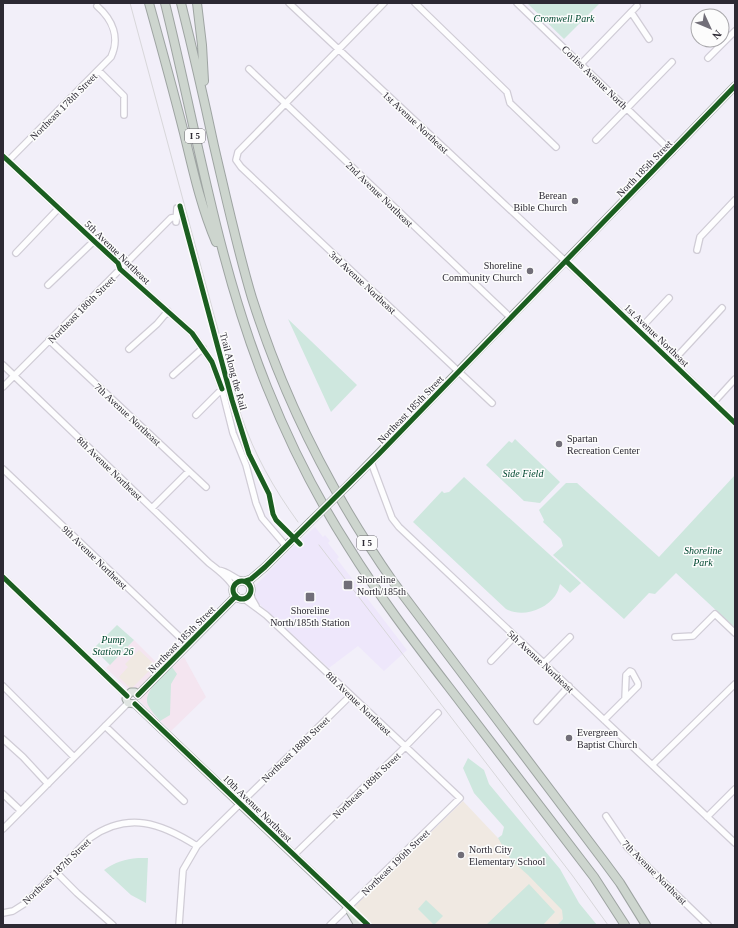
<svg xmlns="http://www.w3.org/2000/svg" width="738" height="928" viewBox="0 0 738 928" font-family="Georgia,serif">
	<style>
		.commercial { fill: #f4e5f0 }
		.built { fill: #eee7fb }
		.education { fill: #f0e9e2 }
		.green { fill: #cee7de }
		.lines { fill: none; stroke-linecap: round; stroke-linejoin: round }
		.minor-casing { stroke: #d0ccd6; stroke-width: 8 }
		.major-casing { stroke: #9ea4a2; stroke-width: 9 }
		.highway-casing { stroke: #9ea4a2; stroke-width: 10 }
		.minor { stroke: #fdfdfe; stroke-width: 5.5 }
		.major { stroke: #e0e5e2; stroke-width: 7 }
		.highway { stroke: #cdd5ce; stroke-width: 8 }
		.tram { stroke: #d8d7da; stroke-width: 1 }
		.major-bridge-casing { stroke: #9ea4a2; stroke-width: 9; stroke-linecap: butt }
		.major-bridge { stroke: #e0e5e2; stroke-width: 7 }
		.cycleway-casing { stroke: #fcfcfc; stroke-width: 8 }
		.cycleway { stroke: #1b5e20; stroke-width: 5 }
		.poi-dot { fill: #716e78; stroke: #fcfcfc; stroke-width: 1.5 }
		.labels { text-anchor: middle; stroke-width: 3; stroke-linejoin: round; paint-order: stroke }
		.shield { fill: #fcfcfc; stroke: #6a686f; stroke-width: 1 }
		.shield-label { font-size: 9px; font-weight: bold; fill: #2c2933 }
		.park-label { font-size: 10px; font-style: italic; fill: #004830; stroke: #fcfcfc }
		.street-label { font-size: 10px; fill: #2c2933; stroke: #fcfcfc }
		.poi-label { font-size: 10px; fill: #2c2933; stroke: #fcfcfc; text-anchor: start }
	</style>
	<rect width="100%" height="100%" fill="#f2eff9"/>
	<path class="commercial" d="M134,640L166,672L184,657L206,697L171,731L106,668Z"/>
	<path class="built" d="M315,527L323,537L325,535L330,541L328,543L339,557L337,559L407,650L384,671L358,646L329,668L254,599L252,591L254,587L297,543Z"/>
	<path class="education" d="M139,650L155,665L132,688H130L119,677L128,667L125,664Z
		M463,801L569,913L557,925H371L353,908Z"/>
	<path class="green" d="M527,3H600L564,39Z
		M288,319L357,385L331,412Z
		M515,439L560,482L540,503L524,501L486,465L509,441L512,443Z
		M735,475V628L676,573L655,594L649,593L624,619L553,555L563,546L561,539L543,522L544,520L539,510L566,483H577L659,557Z
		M464,477L581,583L570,593L560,584C559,587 558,592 555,596C545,610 522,618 506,609L413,522L442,491L444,493L449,492Z
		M117,625L134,640L110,665L101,656L99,657L92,650Z
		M172,667L177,674L171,684L170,715L160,721C156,716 151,711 148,705C142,692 164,675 172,667Z
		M468,758L484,770L489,784L560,869L579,903L597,925H557L563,919L562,910L528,875L511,860L498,838L502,835L504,827L474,793L463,768Z
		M138,858H148L146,903L131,895L104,870C115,862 125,859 138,858Z
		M529,884L555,912L543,925H486Z
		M426,900L443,916L434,925L418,909Z"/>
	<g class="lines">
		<g class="minor-casing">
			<path id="minor" d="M289,3L639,330L735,423
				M384,3L238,152L236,160L241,167L492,403
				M415,3L507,92L510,103L556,147
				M517,3L672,152
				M631,12L649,39
				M708,58L735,31
				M581,64L637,6
				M249,69L511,318
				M98,70L124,96V115
				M596,140L672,62
				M3,156L94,241L118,263L120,269L192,333L212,362L222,389L233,433L246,465L256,503L262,518L286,546
				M8,161L111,57C120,38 113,20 97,6
				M176,222L177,208
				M697,250L700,237L735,200
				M16,253L59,208
				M48,285L94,241
				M639,330L669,298
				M49,340L206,487
				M129,349L157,324L168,311
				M672,362L722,308
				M3,365L209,563C217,569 230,579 234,588
				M173,375L203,348
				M3,387L171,218L177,217
				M714,402L735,379
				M196,415L222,389
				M371,462L392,518L399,527L735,843
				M3,469L188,645
				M152,508L189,471
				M218,570C230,572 232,578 242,581
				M3,577L127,696
				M250,592L252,599L256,606
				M243,598L266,615L460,798L330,925
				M675,637L693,636L715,614L735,633
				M491,661L515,636
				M544,663L570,637
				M3,686L74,757
				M604,720L638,686V683L632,672L630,671L626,675L625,699
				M537,721L569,686
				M105,726L184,801
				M3,739L23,757L48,784
				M652,765L735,684
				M3,794L21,811
				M606,816L627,847L708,925
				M707,817L735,789
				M3,829L128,703
				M294,855L401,751L438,713
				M56,872L77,893L113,925
				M351,910L368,925
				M3,913L13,911L24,904L90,838C128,811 161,823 197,846
				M179,925L183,870L197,846L350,696"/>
		</g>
		<g class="major-casing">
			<path id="major" d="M348,485L735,86
				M245,581L251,579L265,567L310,522
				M233 590a9 9 0 1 1 18 0a9 9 0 1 1-18 0Z
				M138,695L236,596
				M135,704L345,904L348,908L358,925
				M135,704L128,703L126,699L127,696L131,692H135L138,695"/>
		</g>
		<g class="highway-casing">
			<path id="highway" d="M149,3C161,46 173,90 184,133C193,170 201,207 216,242
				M165,3C197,132 217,263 267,387C289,442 316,496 348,546C382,601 422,652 461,703C505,761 549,819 594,877L625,925
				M181,3C193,51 204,99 214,146C226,197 237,248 252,298C284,400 333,496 394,583L603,860L620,883L646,925
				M197,3L202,45L204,81"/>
		</g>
		<use href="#minor" class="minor"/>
		<use href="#major" class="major"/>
		<use href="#highway" class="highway"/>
		<path class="tram" d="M130,3L241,415C254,454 274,489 298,522
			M319,545L572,875L608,925"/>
		<g class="major-bridge-casing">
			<path id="major-bridge" d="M310,522L348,485"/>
		</g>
		<use href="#major-bridge" class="major-bridge"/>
		<g class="cycleway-casing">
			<path id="cycleway" d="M3,156L94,241L118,263L120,269L192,333L212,362L222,389
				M180,206L232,400L249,454L269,494L273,514L276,520L300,544
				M566,261L735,423
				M3,577L127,696
				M245,581L251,579L265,567L378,455L735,86
				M233 590a9 9 0 1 1 18 0a9 9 0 1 1-18 0Z
				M138,695L236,596
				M135,704L368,925"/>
		</g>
		<use href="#cycleway" class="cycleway"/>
	</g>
	<g class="poi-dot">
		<circle cx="575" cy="201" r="4"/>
		<circle cx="530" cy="271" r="4"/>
		<circle cx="559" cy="444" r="4"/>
		<rect x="343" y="580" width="10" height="10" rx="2"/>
		<rect x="305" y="592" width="10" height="10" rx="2"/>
		<circle cx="569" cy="738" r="4"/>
		<circle cx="461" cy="855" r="4"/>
	</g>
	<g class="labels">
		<g class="shield">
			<rect x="185" y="129" width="20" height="14" rx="3"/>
			<rect x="357" y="536" width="20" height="14" rx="3"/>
		</g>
		<g class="shield-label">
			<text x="195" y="139">I 5</text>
			<text x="367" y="546">I 5</text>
		</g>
		<g class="park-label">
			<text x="564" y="22">Cromwell Park</text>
			<text x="523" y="477">Side Field</text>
			<text x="703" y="554">Shoreline<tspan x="703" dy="12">Park</tspan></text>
			<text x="113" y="643">Pump<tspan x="113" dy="12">Station 26</tspan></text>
		</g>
		<g class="street-label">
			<text transform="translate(595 77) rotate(44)" y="4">Corliss Avenue North</text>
			<text transform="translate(63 106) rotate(-45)" y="4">Northeast 178th Street</text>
			<text transform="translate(416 122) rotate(43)" y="4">1st Avenue Northeast</text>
			<text transform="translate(644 168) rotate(-46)" y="4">North 185th Street</text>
			<text transform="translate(380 194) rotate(44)" y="4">2nd Avenue Northeast</text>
			<text transform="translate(118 252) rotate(44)" y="4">5th Avenue Northeast</text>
			<text transform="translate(363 282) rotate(43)" y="4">3rd Avenue Northeast</text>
			<text transform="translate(81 309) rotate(-45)" y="4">Northeast 180th Street</text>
			<text transform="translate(657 335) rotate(44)" y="4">1st Avenue Northeast</text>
			<text transform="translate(234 371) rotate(75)" y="4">Trail Along the Rail</text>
			<text transform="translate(410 409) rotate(-46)" y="4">Northeast 185th Street</text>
			<text transform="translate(128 414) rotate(43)" y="4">7th Avenue Northeast</text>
			<text transform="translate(110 468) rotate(44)" y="4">8th Avenue Northeast</text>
			<text transform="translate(95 557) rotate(44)" y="4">9th Avenue Northeast</text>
			<text transform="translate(181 639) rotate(-45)" y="4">Northeast 185th Street</text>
			<text transform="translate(541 661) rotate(43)" y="4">5th Avenue Northeast</text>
			<text transform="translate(359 703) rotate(44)" y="4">8th Avenue Northeast</text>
			<text transform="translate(295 749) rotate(-44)" y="4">Northeast 188th Street</text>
			<text transform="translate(366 785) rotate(-44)" y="4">Northeast 189th Street</text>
			<text transform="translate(258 808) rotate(44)" y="4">10th Avenue Northeast</text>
			<text transform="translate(395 862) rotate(-44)" y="4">Northeast 190th Street</text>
			<text transform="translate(56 871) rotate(-44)" y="4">Northeast 187th Street</text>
			<text transform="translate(655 872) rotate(45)" y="4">7th Avenue Northeast</text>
		</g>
		<g class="poi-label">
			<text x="567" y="199" text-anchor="end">Berean<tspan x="567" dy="12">Bible Church</tspan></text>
			<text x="522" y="269" text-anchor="end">Shoreline<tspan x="522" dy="12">Community Church</tspan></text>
			<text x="567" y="442">Spartan<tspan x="567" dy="12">Recreation Center</tspan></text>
			<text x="357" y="583">Shoreline<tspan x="357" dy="12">North/185th</tspan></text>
			<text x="310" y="614" text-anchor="middle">Shoreline<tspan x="310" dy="12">North/185th Station</tspan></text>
			<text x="577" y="736">Evergreen<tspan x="577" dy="12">Baptist Church</tspan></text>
			<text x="469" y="853">North City<tspan x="469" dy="12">Elementary School</tspan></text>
		</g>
	</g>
	<rect width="738" height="928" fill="none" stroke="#2c2933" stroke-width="8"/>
	<g transform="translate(710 28) rotate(134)"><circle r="19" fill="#fcfcfc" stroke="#a9a8ac"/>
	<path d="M0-3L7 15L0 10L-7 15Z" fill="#716e78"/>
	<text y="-6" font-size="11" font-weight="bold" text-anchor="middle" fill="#2c2933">N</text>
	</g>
</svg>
